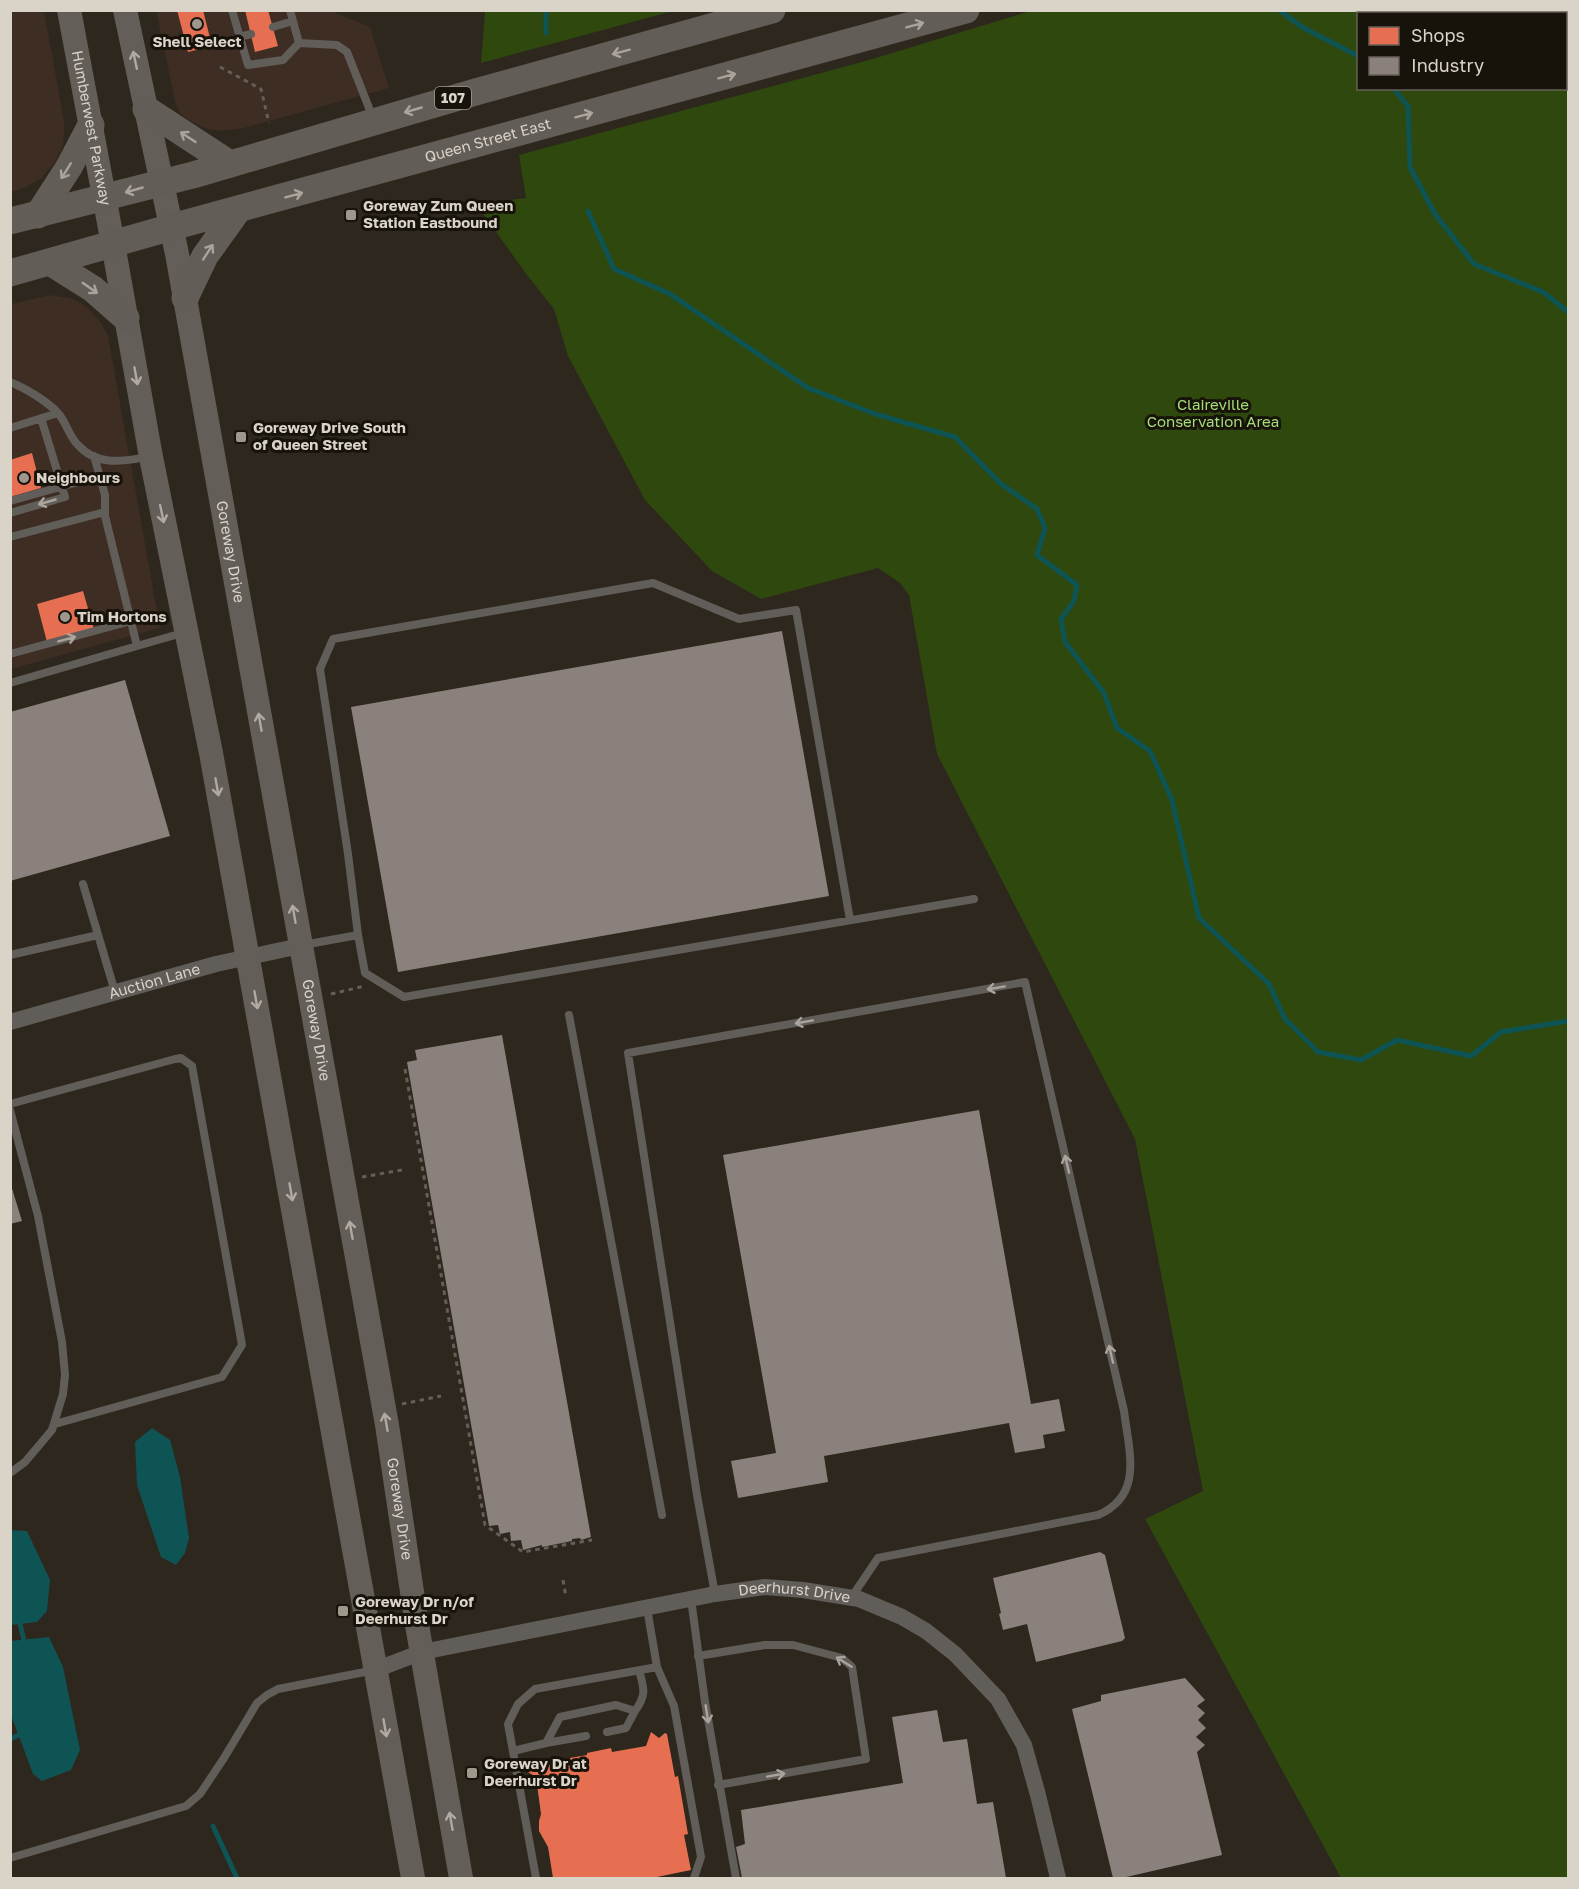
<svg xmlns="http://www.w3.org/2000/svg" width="1579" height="1889" viewBox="0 0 1579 1889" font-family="'Golos Text',sans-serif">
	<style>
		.commercial { fill: #3d2d23 }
		.green { fill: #2e480e; fill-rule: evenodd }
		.water { fill: #0f5455 }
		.shops { fill: #e76f51 }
		.industry { fill: #8a817c }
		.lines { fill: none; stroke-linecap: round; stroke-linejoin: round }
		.stream { stroke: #0f5455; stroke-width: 5 }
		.path { stroke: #635e5a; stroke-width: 3; stroke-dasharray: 4.5 4.5; stroke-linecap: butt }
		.service { stroke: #615d59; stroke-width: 8 }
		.minor { stroke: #615d59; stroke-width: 16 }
		.secondary { stroke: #645e59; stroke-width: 24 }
		.primary { stroke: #635d57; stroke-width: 27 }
		.oneway { stroke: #aaa49b }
		.oneway2 { stroke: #b1aaa1 }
		.oneway3 { stroke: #aaa49c }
		.poi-dot { fill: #9d978c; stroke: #17130b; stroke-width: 2 }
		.labels { text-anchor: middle; stroke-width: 6; stroke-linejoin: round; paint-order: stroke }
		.shield { fill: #17130b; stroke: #a0998f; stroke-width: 1.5 }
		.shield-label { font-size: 14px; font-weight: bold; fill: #dad3c8 }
		.poi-label { font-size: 15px; font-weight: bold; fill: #dad3c8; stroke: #17130b; text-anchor: start }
		.street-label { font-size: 15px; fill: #dad3c8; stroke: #17130b }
		.park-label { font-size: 15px; fill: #a5dd78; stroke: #17130b }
	</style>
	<rect width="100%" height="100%" fill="#2d271d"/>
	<path class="commercial" d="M11,10L44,11L64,120V137L63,146L56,160L41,179L24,188L11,192Z
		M156,11H331L370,27L389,88L244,128L223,131L207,129L188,120L180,113L176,105Z
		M50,295L74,299L87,307L100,321L108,336L160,628L11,669V304Z"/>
	<path class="green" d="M1034,10L1568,11V1878H1341L1145,1519L1203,1491L1135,1139L937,754L909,595L900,583L878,568L761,599L712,571L645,500L568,356L554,309L527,275L476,204L526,198L519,155L869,60ZM1358,14H1566V88H1358Z
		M485,11V10L673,11L481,63Z"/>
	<path class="water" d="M152,1428L170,1440L180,1477L189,1538L185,1553L176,1565L161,1557L137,1485L135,1442Z
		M10,1530L27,1531L50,1580L47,1611L37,1622L11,1625Z
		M49,1637L63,1667L80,1750L71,1770L42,1781L33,1774L11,1715L10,1641Z"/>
	<path class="shops" d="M177,10H203L212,46L188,52Z
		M245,10H268L278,46L255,52Z
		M32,453L41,488L10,497V460Z
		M83,591L94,629L47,642L37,604Z
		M651,1732L659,1738L665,1733L667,1734L675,1777L678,1776L688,1834L684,1835L691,1870L652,1878H553L548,1847L539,1831V1821L541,1814L536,1777L528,1772L536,1760L541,1763L587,1755V1753L611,1748L612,1752L646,1746Z"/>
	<path class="industry" d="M782,631L829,896L398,972L351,707Z
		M125,680L170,836L10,881V712Z
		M502,1035L591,1537L581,1540L580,1538L572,1539V1541L542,1547V1545L523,1550L521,1540L511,1541L510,1532L500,1534L498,1525L489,1526L407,1062L417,1060L415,1050Z
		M979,1110L1031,1404L1059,1399L1065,1431L1043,1435L1045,1448L1015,1453L1009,1423L824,1456L828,1482L738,1498L731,1461L776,1453L723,1155Z
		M10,1182L22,1221L10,1224Z
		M1100,1552L1105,1555L1125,1638L1122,1641L1036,1662L1027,1624L1003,1630L999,1614L1001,1613L993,1578Z
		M1185,1678L1205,1700L1197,1706L1205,1713L1198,1720L1206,1728L1196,1737L1205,1745L1197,1752L1222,1855L1122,1878H1113L1072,1709L1101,1701V1695Z
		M937,1710L943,1742L967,1739L977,1804L993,1802L1006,1878H742L736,1847L745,1844L741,1810L903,1783L892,1717Z"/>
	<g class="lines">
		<path class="stream" d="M546,10V33
			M1279,10L1302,27L1358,56
			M1393,88L1408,106L1410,167L1435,214L1474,264L1543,292L1568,312
			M588,211L614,269L670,294L808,388L875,414L955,437L1000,483L1037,509L1045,528L1037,555L1077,585L1074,601L1061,619L1065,642L1104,693L1117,728L1150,751L1172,800L1199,918L1269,984L1285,1019L1318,1052L1361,1060L1397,1040L1471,1056L1501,1032L1568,1021
			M19,1619L25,1645
			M10,1739L23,1733
			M213,1826L237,1878"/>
		<path class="path" d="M220,67L261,89L269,123
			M331,994L365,986
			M405,1069L485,1525L523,1552L592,1540
			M362,1177L402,1170
			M402,1404L441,1396
			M563,1580L566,1597"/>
		<path class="service" d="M232,10L248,65L283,60L299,43L337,45L347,52L373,118
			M290,10L299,43
			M273,27L293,21
			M239,37L251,34
			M10,382C25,388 47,401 58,413C66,422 69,436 78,445C98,467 123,461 149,457
			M10,428L58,413
			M94,456L105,495V516L137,646L186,632
			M10,501L100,476
			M10,513L65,497L41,418
			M10,537L105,512
			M10,654L131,621
			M10,683L137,646
			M83,884L115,992
			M358,935L348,854L320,669L333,639L653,583L739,619L796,610L850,920
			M303,945L358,935L365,973L404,997L974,899
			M10,955L98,935
			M569,1015L662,1515
			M10,1104L175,1059L181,1058L192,1066L242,1345L222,1377L55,1424
			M10,1110L38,1216L62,1342L65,1375L63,1394L52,1430L25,1462L10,1473
			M715,1594L697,1495L628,1053L1025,982L1124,1411C1129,1452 1144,1495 1098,1515L878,1558L851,1598
			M691,1599L705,1702L736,1878
			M647,1608L657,1667L674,1706L701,1857L694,1878
			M698,1656L765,1645H793L842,1658L852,1667L866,1759L718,1785
			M607,1732L626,1728L635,1711
			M546,1743L586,1736
			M513,1751L546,1743L560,1717L616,1705L635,1711C647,1694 644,1689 639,1670
			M10,1858L186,1806L200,1794L224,1758L257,1703L267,1695L278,1689L375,1670
			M536,1878L508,1724L518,1704L535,1689L657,1667"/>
		<g class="minor">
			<path id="s1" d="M10,1022L216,964L300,946"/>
			<path id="s2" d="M375,1670L422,1652L715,1594L765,1587L803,1590L859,1599L902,1617L926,1631L955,1654L998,1699L1024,1745L1038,1795L1058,1878"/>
		</g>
		<g class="secondary">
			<path id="s3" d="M69,10L113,244L151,457L211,753L413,1878"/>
			<path id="s4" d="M125,10L177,254L387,1425L417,1625L461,1878"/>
		</g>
		<g class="primary">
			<path d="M146,109L230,164"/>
			<path d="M38,215L69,167L91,125"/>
			<path d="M10,221L193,175L479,91L772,10"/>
			<path d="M50,262L93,289L126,318"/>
			<path id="s5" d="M10,273L172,227L966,10"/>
			<path d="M185,298L205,256L238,210"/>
		</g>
	</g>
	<defs><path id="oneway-shaft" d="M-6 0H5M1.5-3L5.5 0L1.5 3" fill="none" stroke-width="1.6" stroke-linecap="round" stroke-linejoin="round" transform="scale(1.5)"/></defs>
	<g class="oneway">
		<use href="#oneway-shaft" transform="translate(915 25) rotate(-15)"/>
		<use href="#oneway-shaft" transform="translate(621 52) rotate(165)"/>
		<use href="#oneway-shaft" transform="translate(727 76) rotate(-15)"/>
		<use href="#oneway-shaft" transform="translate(413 110) rotate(164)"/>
		<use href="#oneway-shaft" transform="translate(584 115) rotate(-15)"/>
		<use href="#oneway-shaft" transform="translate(188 137) rotate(-147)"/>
		<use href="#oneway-shaft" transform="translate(66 171) rotate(122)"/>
		<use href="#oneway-shaft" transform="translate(134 190) rotate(164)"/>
		<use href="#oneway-shaft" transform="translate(294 195) rotate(-15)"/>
		<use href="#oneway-shaft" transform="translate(208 252) rotate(-57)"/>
		<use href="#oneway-shaft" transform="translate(90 288) rotate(35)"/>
	</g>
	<g class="oneway2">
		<use href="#oneway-shaft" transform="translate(135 60) rotate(-102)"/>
		<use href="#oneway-shaft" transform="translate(136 376) rotate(80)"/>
		<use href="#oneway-shaft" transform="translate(162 514) rotate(78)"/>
		<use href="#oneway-shaft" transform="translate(260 722) rotate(-100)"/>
		<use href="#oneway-shaft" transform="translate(217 787) rotate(80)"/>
		<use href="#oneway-shaft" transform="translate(294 914) rotate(-100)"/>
		<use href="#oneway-shaft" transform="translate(256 1000) rotate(80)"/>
		<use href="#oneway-shaft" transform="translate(291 1192) rotate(80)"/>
		<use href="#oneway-shaft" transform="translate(351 1230) rotate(-100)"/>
		<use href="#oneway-shaft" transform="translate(386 1422) rotate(-100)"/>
		<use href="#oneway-shaft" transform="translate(385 1728) rotate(80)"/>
		<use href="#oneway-shaft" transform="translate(451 1821) rotate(-100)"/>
	</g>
	<g class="oneway3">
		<use href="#oneway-shaft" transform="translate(47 502) rotate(164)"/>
		<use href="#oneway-shaft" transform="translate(67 639) rotate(-15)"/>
		<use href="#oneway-shaft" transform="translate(996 988) rotate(170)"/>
		<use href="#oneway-shaft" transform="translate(804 1022) rotate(170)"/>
		<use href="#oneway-shaft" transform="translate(1067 1164) rotate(-103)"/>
		<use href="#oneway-shaft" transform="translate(1111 1354) rotate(-103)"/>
		<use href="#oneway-shaft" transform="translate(844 1662) rotate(-148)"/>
		<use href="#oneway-shaft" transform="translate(707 1714) rotate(81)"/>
		<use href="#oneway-shaft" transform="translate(776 1775) rotate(-10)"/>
	</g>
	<g class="poi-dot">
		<circle cx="197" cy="24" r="6"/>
		<rect x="345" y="209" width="12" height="12" rx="3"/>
		<rect x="235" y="431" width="12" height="12" rx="3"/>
		<circle cx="24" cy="478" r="6"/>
		<circle cx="65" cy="617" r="6"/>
		<rect x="337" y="1605" width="12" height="12" rx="3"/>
		<rect x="466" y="1767" width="12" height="12" rx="3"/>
	</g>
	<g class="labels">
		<rect class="shield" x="435" y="87" width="36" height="22" rx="4.5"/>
		<g class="shield-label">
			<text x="453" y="103">107</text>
		</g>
		<g class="poi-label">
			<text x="197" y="47" text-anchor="middle">Shell Select</text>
			<text x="363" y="211">Goreway Zum Queen<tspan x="363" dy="17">Station Eastbound</tspan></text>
			<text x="253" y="433">Goreway Drive South<tspan x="253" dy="17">of Queen Street</tspan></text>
			<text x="36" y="483">Neighbours</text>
			<text x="77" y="622">Tim Hortons</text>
			<text x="355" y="1607">Goreway Dr n/of<tspan x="355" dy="17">Deerhurst Dr</tspan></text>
			<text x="484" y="1769">Goreway Dr at<tspan x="484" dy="17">Deerhurst Dr</tspan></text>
		</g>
		<g class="street-label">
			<text dy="5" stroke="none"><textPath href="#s3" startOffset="120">Humberwest Parkway</textPath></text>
			<text dy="5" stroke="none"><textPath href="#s5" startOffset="496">Queen Street East</textPath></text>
			<text dy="5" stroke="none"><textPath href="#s4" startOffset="552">Goreway Drive</textPath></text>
			<text dy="5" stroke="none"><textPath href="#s1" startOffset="150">Auction Lane</textPath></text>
			<text dy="5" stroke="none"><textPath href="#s4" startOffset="1038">Goreway Drive</textPath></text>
			<text dy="5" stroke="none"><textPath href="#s4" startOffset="1524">Goreway Drive</textPath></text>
			<text dy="5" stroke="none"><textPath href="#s2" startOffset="429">Deerhurst Drive</textPath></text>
		</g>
		<g class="park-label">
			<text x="1213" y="410">Claireville<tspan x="1213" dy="17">Conservation Area</tspan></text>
		</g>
	</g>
	<rect width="1579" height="1889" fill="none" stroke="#dad3c8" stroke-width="24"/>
	<rect x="1357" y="12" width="210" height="78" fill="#17130b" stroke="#656057" stroke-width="1.5"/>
	<rect x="1369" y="27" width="30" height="18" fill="#e76f51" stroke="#656057" stroke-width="1.5"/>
	<text x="1411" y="42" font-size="18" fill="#dad3c8">Shops</text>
	<rect x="1369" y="57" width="30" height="18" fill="#8a817c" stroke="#656057" stroke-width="1.5"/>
	<text x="1411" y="72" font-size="18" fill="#dad3c8">Industry</text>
</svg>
